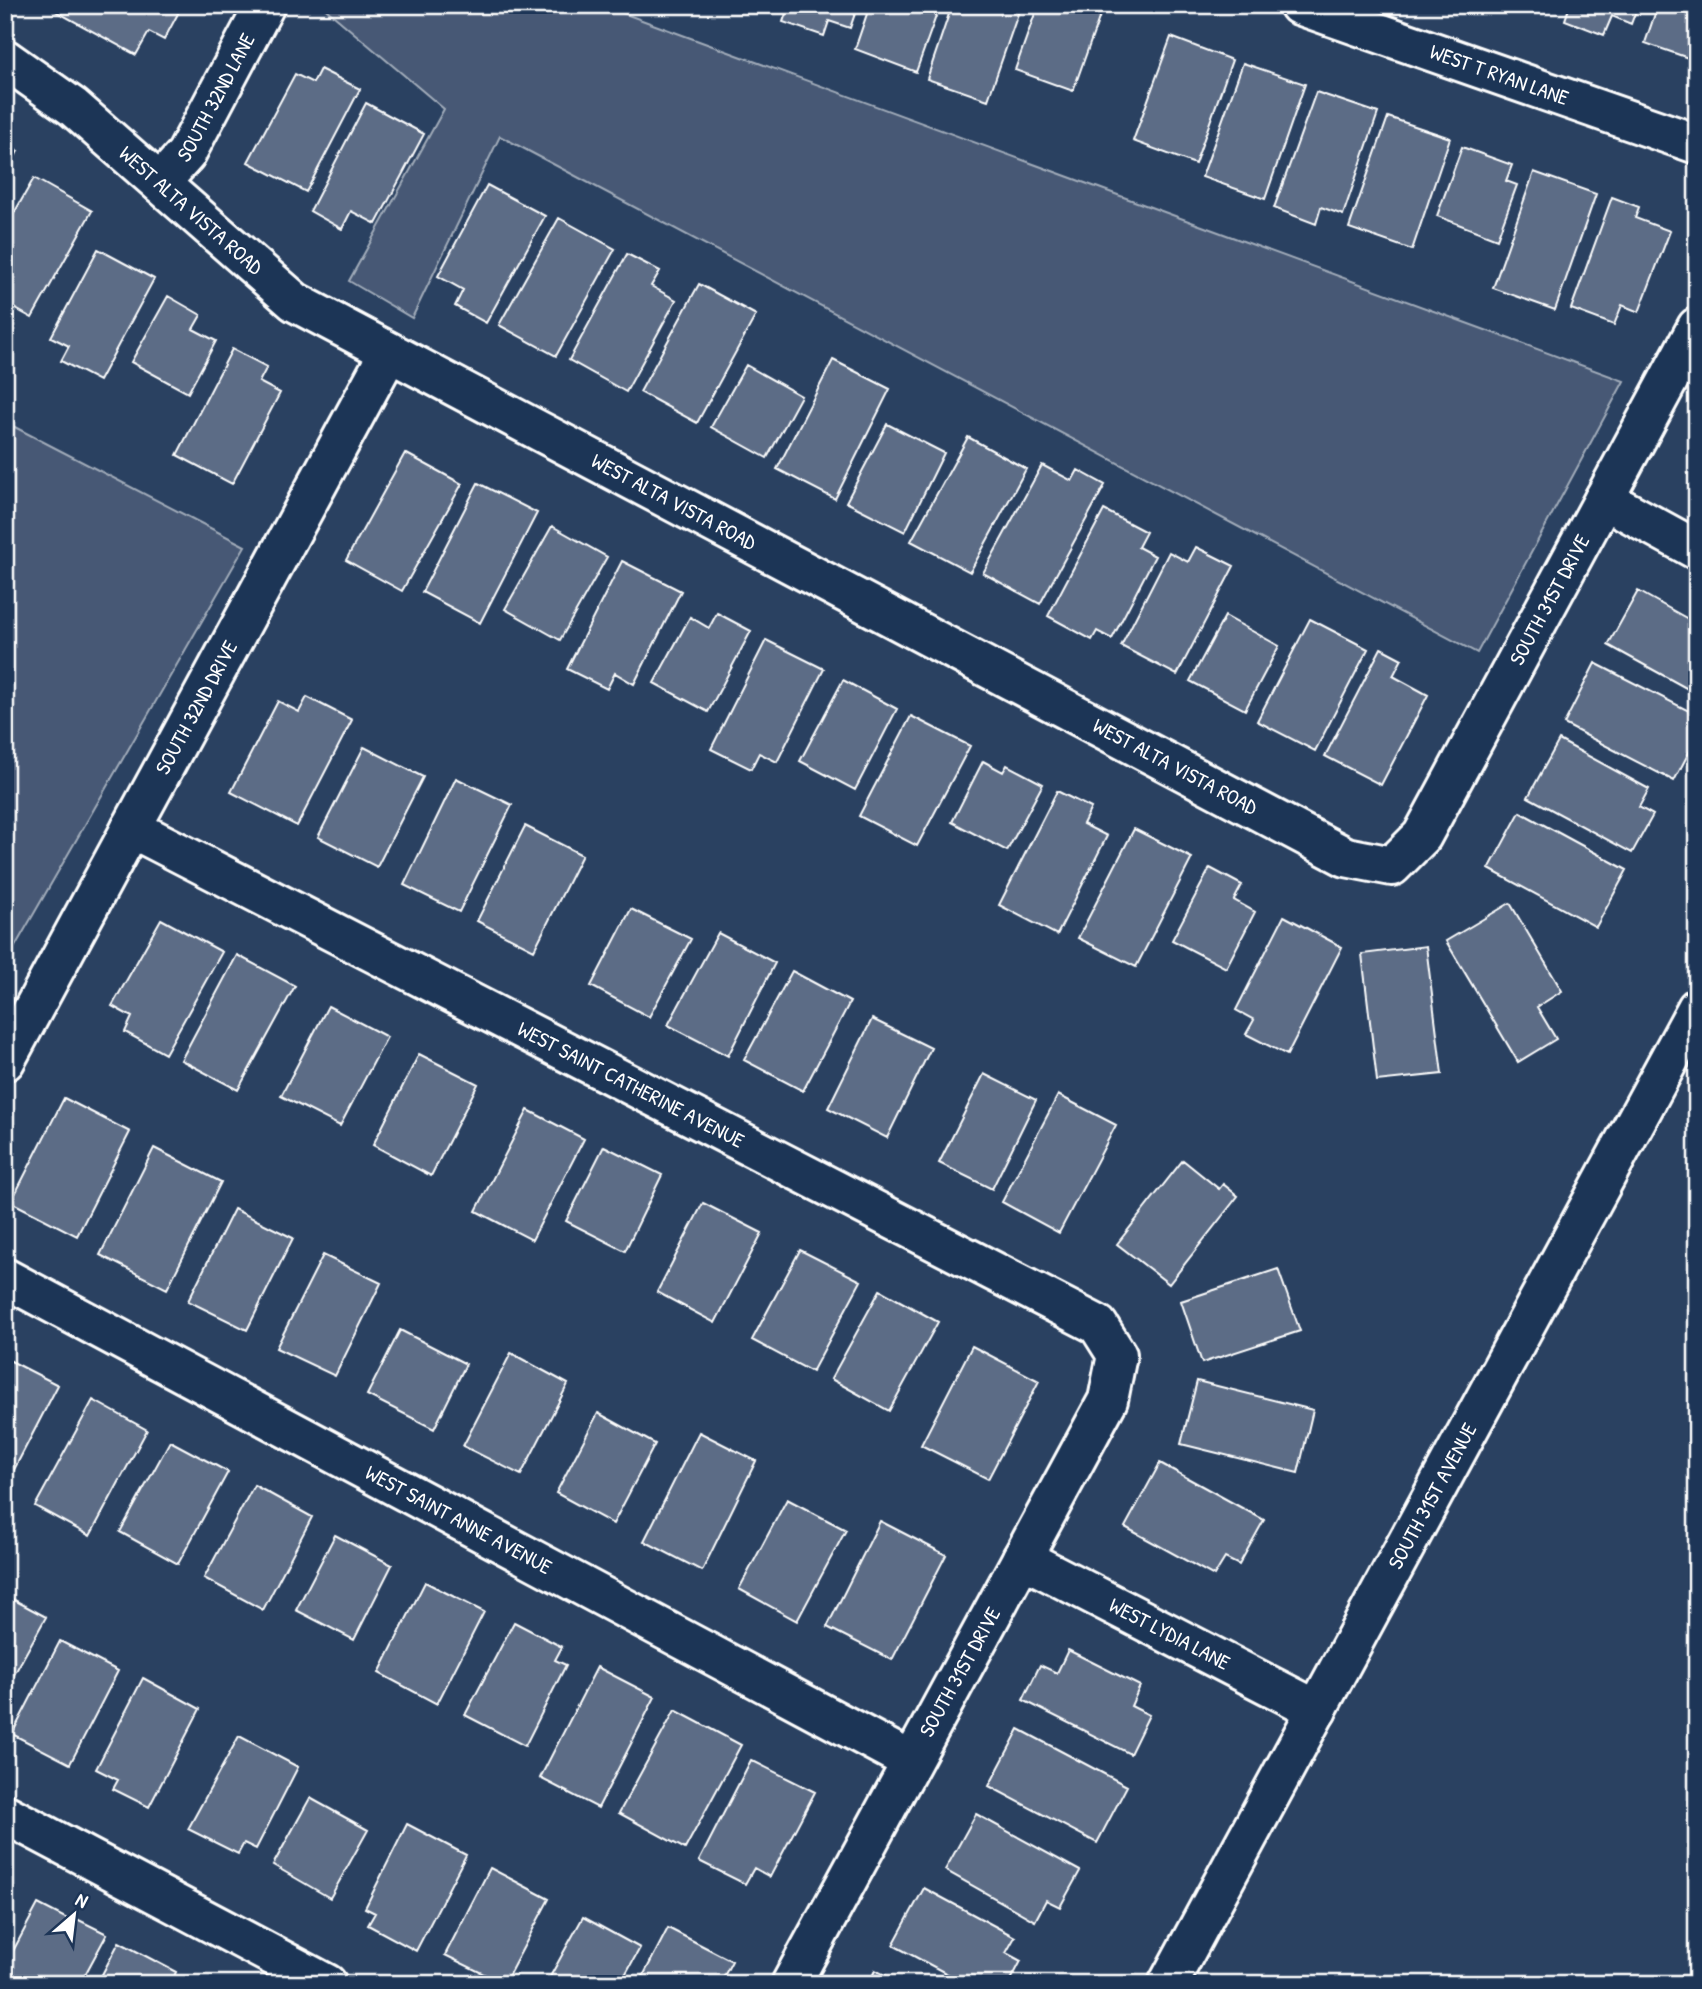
<svg xmlns="http://www.w3.org/2000/svg" width="1702" height="1989" viewBox="0 0 1702 1989" font-family="'Patrick Hand',sans-serif">
	<style>
		.green { fill: #465975; stroke: #a2acba; stroke-width: 2 }
		.building { fill: #5b6c86; stroke: #fff; stroke-width: 2 }
		.lines { fill: none; stroke-linecap: round; stroke-linejoin: round }
		.minor-casing { stroke: #fff; stroke-width: 44 }
		.tertiary-casing { stroke: #fff; stroke-width: 44 }
		.minor { stroke: #1d3557; stroke-width: 38 }
		.tertiary { stroke: #1d3557; stroke-width: 38 }
		.labels { text-anchor: middle; stroke-width: 6; stroke-linejoin: round; paint-order: stroke }
		.street-label { font-size: 21px; fill: #fff; stroke: #1d3557 }
	</style>
	<rect width="100%" height="100%" fill="#2a4161"/>
	<filter id="ink" filterUnits="userSpaceOnUse"><feTurbulence type="fractalNoise" baseFrequency=".0143" numOctaves="2"/><feDisplacementMap in="SourceGraphic" scale="14" xChannelSelector="R" yChannelSelector="G"/><feConvolveMatrix kernelMatrix="1 2 1 2 8 2 1 2 1" color-interpolation-filters="sRGB"/></filter>
	<g filter="url(#ink)">
		<path class="green" d="M321,5H601L1624,381L1477,653L500,136L412,318L349,281L444,109Z
			M5,422L245,546L5,964Z"/>
		<path class="building" d="M789,5H858L850,28L829,21L824,36L783,22Z
			M870,5H940L916,72L855,49Z
			M952,5H1021L988,100L927,79Z
			M1038,5L1103,7L1073,91L1015,70Z
			M1570,5H1638L1631,24L1612,16L1604,35L1565,20Z
			M1658,5H1697V61L1645,43Z
			M46,6L180,5L182,6L164,40L149,32L136,55Z
			M1171,37L1232,60L1195,164L1133,141Z
			M1243,63L1305,84L1265,199L1202,177Z
			M320,69L360,89L306,192L248,162L295,74L313,83Z
			M1316,92L1378,113L1343,215L1321,207L1316,224L1274,208Z
			M366,103L424,134L376,224L351,211L342,229L310,211Z
			M1388,117L1450,138L1412,250L1349,228Z
			M5,144L18,151L5,176Z
			M1462,147L1512,165L1506,181L1517,185L1497,239L1437,216Z
			M1534,172L1596,194L1555,310L1493,288Z
			M34,178L92,211L32,318L5,303V229Z
			M487,185L545,216L486,323L455,306L463,290L438,276Z
			M1612,197L1639,207L1635,218L1670,231L1639,312L1622,305L1614,325L1571,309Z
			M559,218L615,249L556,356L499,325Z
			M98,249L154,279L99,381L61,361L69,346L51,337Z
			M627,254L660,271L651,286L676,300L626,392L569,360Z
			M699,284L756,315L697,423L640,392Z
			M168,296L201,315L193,329L216,341L188,393L131,362Z
			M232,349L267,367L259,382L280,393L232,484L177,455Z
			M833,360L890,389L835,499L777,469Z
			M746,365L801,396L767,458L711,427Z
			M887,424L944,453L905,532L846,502Z
			M968,437L1026,469L970,572L911,541Z
			M405,453L462,484L402,591L346,560Z
			M1042,465L1072,481L1078,470L1105,485L1040,604L983,573Z
			M478,483L537,513L480,623L422,592Z
			M1104,510L1146,532L1138,547L1155,556L1112,639L1097,631L1092,640L1048,616Z
			M552,526L607,557L560,640L505,609Z
			M1196,547L1234,566L1177,675L1121,646L1169,552L1188,562Z
			M622,561L681,591L634,684L615,673L607,689L567,669Z
			M1638,591L1697,624V694L1608,645Z
			M717,613L751,631L708,712L654,683L690,617L709,628Z
			M1225,616L1279,646L1245,710L1190,681Z
			M1310,619L1368,649L1315,751L1257,721Z
			M766,640L824,669L777,762L759,753L751,769L711,749Z
			M1381,648L1402,659L1393,676L1428,695L1381,785L1325,756Z
			M1595,663L1697,715V737L1674,781L1564,724Z
			M843,680L897,709L855,790L800,761Z
			M307,697L352,720L297,826L231,792L278,701L299,712Z
			M911,716L970,746L917,846L859,816Z
			M1559,740L1649,789L1639,807L1653,815L1632,853L1528,797Z
			M364,747L423,777L377,867L318,837Z
			M983,761L1003,772L1007,765L1043,784L1007,851L952,822Z
			M456,778L512,805L459,912L404,885Z
			M1057,791L1091,808L1083,824L1107,836L1057,935L999,905Z
			M1520,812L1627,870L1596,927L1489,869Z
			M525,826L582,855L534,950L477,921Z
			M1134,829L1192,858L1136,967L1078,938Z
			M1210,868L1242,885L1234,900L1255,912L1226,968L1172,940Z
			M1510,903L1562,991L1537,1007L1556,1039L1518,1062L1446,941Z
			M631,909L691,939L649,1017L591,986Z
			M1284,916L1342,947L1287,1055L1246,1034L1254,1020L1236,1010Z
			M161,919L222,952L165,1054L125,1032L132,1017L112,1006Z
			M718,933L775,963L728,1056L668,1025Z
			M1426,946L1442,1074L1377,1081L1362,954Z
			M237,955L295,986L238,1090L181,1060Z
			M792,971L850,1002L803,1091L744,1060Z
			M328,1006L387,1037L340,1126L281,1096Z
			M872,1019L931,1048L887,1138L828,1108Z
			M419,1054L478,1084L431,1176L373,1145Z
			M984,1074L1036,1100L992,1189L939,1163Z
			M1058,1095L1116,1125L1059,1233L1002,1202Z
			M64,1098L130,1132L77,1236L11,1202Z
			M528,1110L584,1139L532,1240L476,1211Z
			M604,1146L662,1175L625,1251L566,1221Z
			M154,1148L221,1182L167,1289L100,1255Z
			M1183,1160L1219,1189L1223,1184L1238,1196L1169,1284L1117,1244Z
			M703,1203L762,1233L715,1323L657,1292Z
			M234,1209L293,1238L247,1330L188,1301Z
			M800,1250L861,1281L812,1372L752,1340Z
			M323,1255L381,1283L335,1376L276,1348Z
			M1278,1269L1300,1331L1202,1363L1181,1301Z
			M880,1290L938,1322L889,1411L831,1379Z
			M400,1330L466,1364L434,1429L367,1395Z
			M972,1346L1039,1381L988,1479L921,1445Z
			M511,1353L568,1384L521,1475L463,1446Z
			M5,1358L58,1385L5,1487Z
			M1197,1381L1313,1410L1298,1473L1181,1444Z
			M93,1400L147,1430L90,1536L35,1506Z
			M598,1413L655,1444L613,1524L556,1493Z
			M699,1432L756,1461L702,1571L644,1541Z
			M170,1441L228,1472L178,1564L120,1532Z
			M1160,1463L1264,1520L1239,1565L1225,1558L1214,1576L1125,1527Z
			M254,1485L312,1517L263,1610L204,1578Z
			M787,1499L846,1530L797,1621L739,1589Z
			M880,1521L946,1555L892,1660L827,1627Z
			M335,1535L392,1565L354,1640L296,1610Z
			M425,1582L484,1612L437,1704L379,1673Z
			M5,1595L46,1617L5,1691Z
			M514,1622L562,1647L555,1660L566,1665L525,1746L465,1715Z
			M60,1641L118,1671L70,1764L12,1734Z
			M1068,1650L1140,1686L1131,1706L1149,1715L1130,1754L1023,1700L1040,1665L1057,1673Z
			M597,1667L655,1697L598,1808L540,1778Z
			M143,1678L200,1709L149,1807L113,1789L118,1780L96,1769Z
			M675,1710L741,1745L685,1849L619,1813Z
			M1019,1729L1127,1786L1097,1843L989,1786Z
			M239,1736L298,1767L256,1849L244,1843L238,1854L188,1829Z
			M751,1760L815,1792L770,1877L754,1868L745,1884L699,1861Z
			M310,1798L368,1830L330,1898L273,1865Z
			M976,1814L1080,1871L1060,1907L1046,1900L1035,1921L945,1870Z
			M407,1824L466,1855L416,1951L368,1925L375,1913L365,1908Z
			M490,1868L549,1899L504,1984L445,1955Z
			M924,1888L1015,1937L1006,1953L1021,1961L1009,1984H966L893,1945Z
			M38,1904L69,1920L71,1916L107,1934L80,1984H5V1966Z
			M583,1917L640,1948L620,1984H546Z
			M668,1928L732,1961L720,1984H639Z
			M119,1942L176,1972L171,1984H97Z
			M875,1970L902,1984H869Z"/>
		<g class="lines">
			<g class="minor-casing">
				<g id="minor">
					<path id="s1" d="M1299,5L1697,144"/>
					<path id="s2" d="M5,59L73,107L295,302L1346,857L1392,866L1422,836L1697,327"/>
					<path id="s3" d="M160,183L186,154L265,5"/>
					<path d="M1604,499L1697,550"/>
					<path id="s4" d="M131,828L1098,1325L1117,1355L1108,1400L791,1984"/>
					<path id="s5" d="M5,1061L389,352"/>
					<path id="s6" d="M5,1278L911,1761"/>
					<path id="s7" d="M1022,1558L1317,1710"/>
					<path d="M5,1814L327,1984"/>
				</g>
			</g>
			<g class="tertiary-casing">
				<g id="tertiary">
					<path id="s8" d="M1168,1984L1697,1008"/>
				</g>
			</g>
			<use href="#minor" class="minor"/>
			<use href="#tertiary" class="tertiary"/>
		</g>
	</g>
	<g class="labels">
		<g class="street-label">
			<text dy="7" stroke="none"><textPath href="#s1" startOffset="212">WEST T RYAN LANE</textPath></text>
			<text dy="7" stroke="none"><textPath href="#s3" startOffset="103">SOUTH 32ND LANE</textPath></text>
			<text dy="7" stroke="none"><textPath href="#s2" startOffset="240">WEST ALTA VISTA ROAD</textPath></text>
			<text dy="7" stroke="none"><textPath href="#s2" startOffset="807">WEST ALTA VISTA ROAD</textPath></text>
			<text dy="7" stroke="none"><textPath href="#s2" startOffset="1925">SOUTH 31ST DRIVE</textPath></text>
			<text dy="7" stroke="none"><textPath href="#s5" startOffset="402">SOUTH 32ND DRIVE</textPath></text>
			<text dy="7" stroke="none"><textPath href="#s2" startOffset="1374">WEST ALTA VISTA ROAD</textPath></text>
			<text dy="7" stroke="none"><textPath href="#s4" startOffset="562">WEST SAINT CATHERINE AVENUE</textPath></text>
			<text dy="7" stroke="none"><textPath href="#s8" startOffset="555">SOUTH 31ST AVENUE</textPath></text>
			<text dy="7" stroke="none"><textPath href="#s6" startOffset="514">WEST SAINT ANNE AVENUE</textPath></text>
			<text dy="7" stroke="none"><textPath href="#s7" startOffset="166">WEST LYDIA LANE</textPath></text>
			<text transform="translate(960 1672) rotate(-61)" y="7">SOUTH 31ST DRIVE</text>
		</g>
	</g>
	<rect width="1702" height="1989" fill="none" stroke="#1d3557" stroke-width="28"/>
	<rect x="14" y="14" width="1674" height="1961" fill="none" stroke="#fff" stroke-width="2.5" filter="url(#ink)"/>
	<g transform="translate(74 1915) rotate(28)" stroke="#1d3557" stroke-width="5" paint-order="stroke">
	<path d="M0-5L12 26L0 18L-12 26Z" fill="#ffffff"/>
	<text y="-10" font-size="19" font-weight="bold" text-anchor="middle" fill="#ffffff">N</text>
	</g>
</svg>
